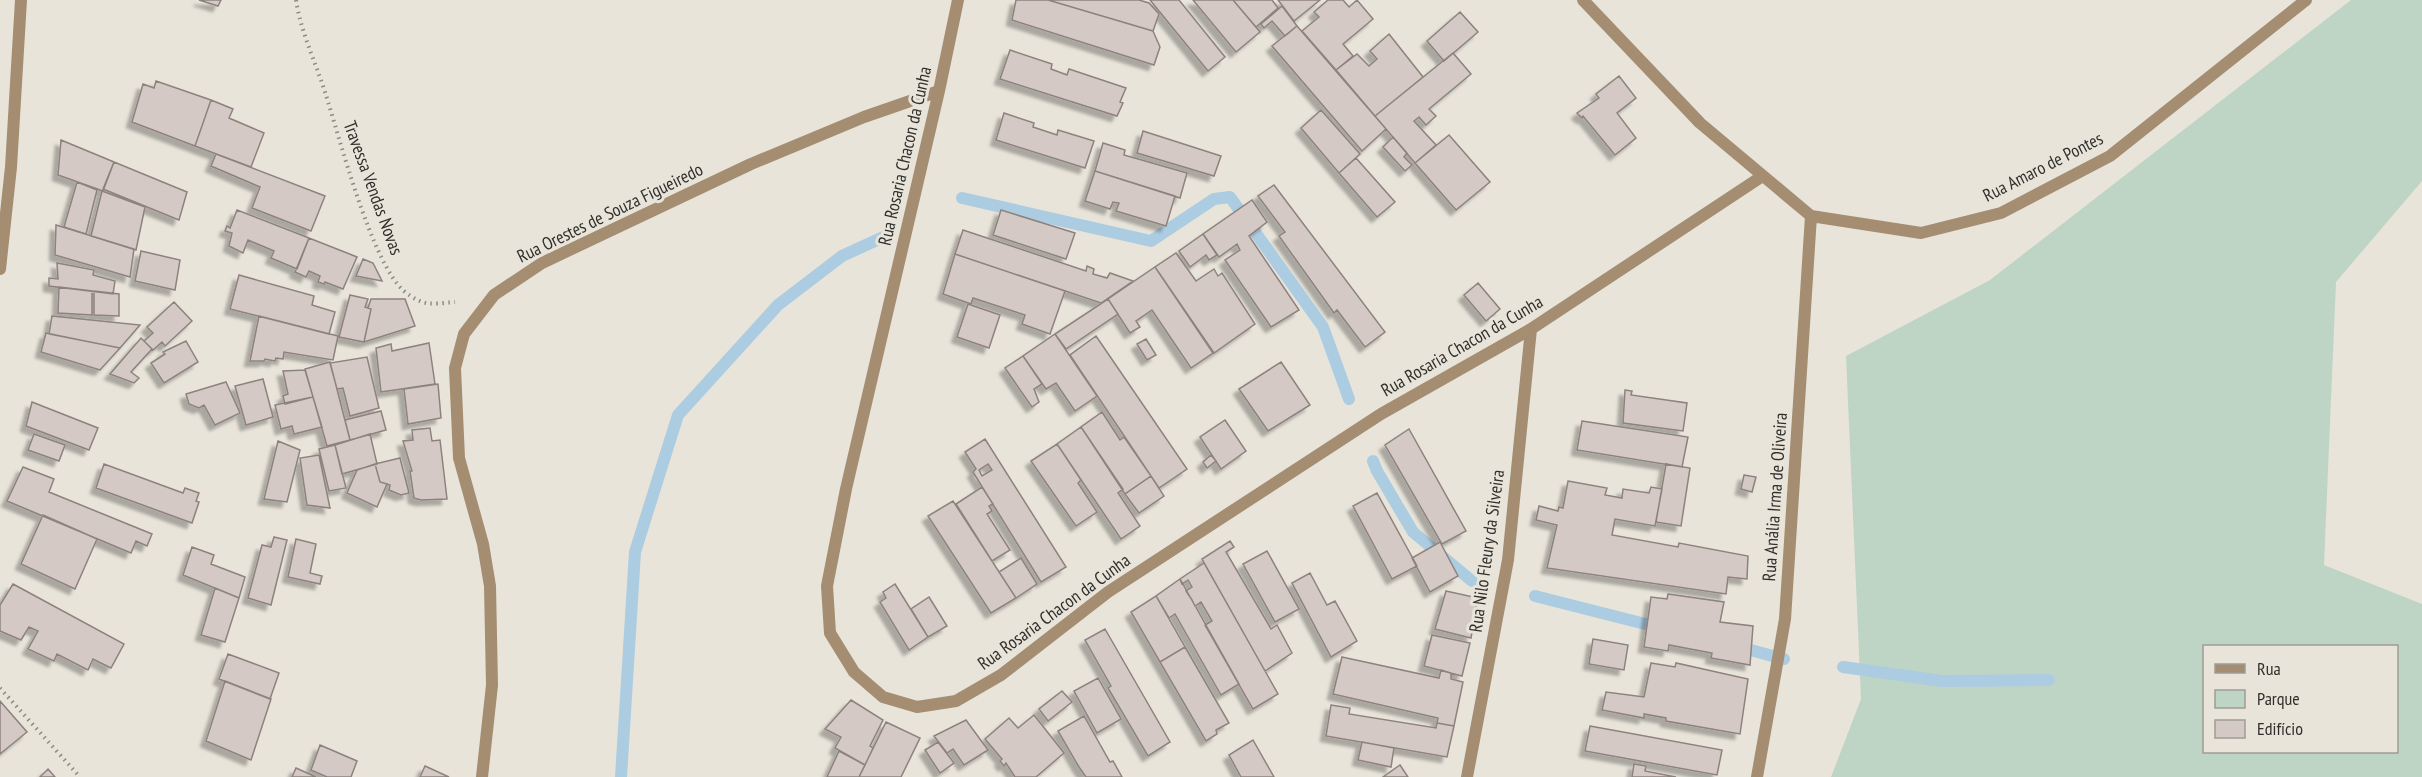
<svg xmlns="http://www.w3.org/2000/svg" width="2422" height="777" viewBox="0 0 2422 777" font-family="'PT Sans Narrow',sans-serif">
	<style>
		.green { fill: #bed5c6; fill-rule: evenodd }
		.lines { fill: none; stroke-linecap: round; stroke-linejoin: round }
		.stream { stroke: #abcce1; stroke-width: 12 }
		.building { fill: #d5c9c5; stroke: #8d827e; stroke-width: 1.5; fill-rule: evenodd; filter: url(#shadow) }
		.path { stroke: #8c8a83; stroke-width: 4; stroke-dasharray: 1.5 4.5; stroke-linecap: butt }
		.minor { stroke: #a48d71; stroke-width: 12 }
		.labels { text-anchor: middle; stroke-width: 6; stroke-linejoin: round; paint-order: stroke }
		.street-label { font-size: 18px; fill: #302f2b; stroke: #e8e4da }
	</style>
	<defs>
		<filter id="shadow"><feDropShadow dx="-5.5" dy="5.5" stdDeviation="1.5" flood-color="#0004"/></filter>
	</defs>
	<rect width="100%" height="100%" fill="#e8e4da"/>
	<path class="green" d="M2351,0H2422V181L2336,282L2324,565L2422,604V777H1831L1861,699L1846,356L1990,280ZM2204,646H2396V752H2204Z"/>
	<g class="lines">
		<path class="stream" d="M962,198L1151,241L1214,199L1230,197L1323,327L1349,399
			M1373,461L1377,471L1413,532L1472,581
			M1535,596L1661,628
			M1736,646L1784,659
			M1843,667L1942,681L2049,680
			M621,777L635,552L678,415L778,305L842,256L890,234"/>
	</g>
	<path class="building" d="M199,0H221L218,6Z
		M1016,0H1048L1153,31L1160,47L1154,65L1012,20Z
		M1048,0H1139L1149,3L1159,14L1153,31Z
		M1150,0H1179L1225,57L1208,71Z
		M1193,0H1233L1260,32L1236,52Z
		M1233,0H1272L1278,8L1256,27Z
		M1278,0H1320L1294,21Z
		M1328,0H1343L1349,7L1357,0L1373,19L1343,44L1353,56L1336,70L1302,31L1319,17L1314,12Z
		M1282,6L1297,26L1285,36L1272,21L1264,28L1261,24Z
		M1460,12L1478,32L1444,61L1427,41Z
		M1297,26L1386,129L1362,151L1272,46Z
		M1389,34L1423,77L1375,116L1336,70L1357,54L1369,66L1377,59L1370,51Z
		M1010,50L1052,64L1051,69L1067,75L1069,69L1126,88L1120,102L1123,103L1117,116L1000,79Z
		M1453,53L1471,74L1429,109L1436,116L1426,125L1419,117L1414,121L1436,145L1415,163L1375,116Z
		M1619,76L1636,98L1617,113L1636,138L1615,155L1583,116L1582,118L1577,113L1599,98L1596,94Z
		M156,81L211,100L195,146L132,122L143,84L154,88Z
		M211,100L233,109L229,118L264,133L251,167L195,146Z
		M1321,110L1360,154L1339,173L1301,128Z
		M1004,113L1034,123L1033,127L1057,135L1058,130L1094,141L1085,168L996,140Z
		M1143,131L1221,156L1214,176L1137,153Z
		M1449,135L1490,182L1456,210L1415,163Z
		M1393,137L1407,153L1404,157L1412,165L1405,171L1383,147Z
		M61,140L114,162L103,191L58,175Z
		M1103,143L1125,150L1124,155L1187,173L1180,198L1095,171Z
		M216,154L325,196L311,231L252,208L260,187L211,166Z
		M1356,158L1395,202L1377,217L1339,173Z
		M114,162L187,192L179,220L103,189Z
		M1095,171L1175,196L1166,226L1116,211L1119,203L1113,202L1110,209L1085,201Z
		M77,182L97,190L86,234L64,227Z
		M1274,185L1385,332L1365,347L1337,310L1334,313L1279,236L1285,232L1258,196Z
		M102,191L145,207L136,250L91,236Z
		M1252,200L1267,222L1249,236L1299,310L1271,327L1225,260L1240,250L1237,244L1219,257L1203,234Z
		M237,210L309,238L297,269L271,258L274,251L248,240L243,253L229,246L232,233L225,231L227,226L230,228Z
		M1001,210L1075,233L1066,259L993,235Z
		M56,225L134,249L130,277L55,255Z
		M963,230L1086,271L1087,266L1094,269L1093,274L1107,278L1110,273L1133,281L1101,303L955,254Z
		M1203,234L1217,255L1209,260L1206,255L1190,267L1179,251Z
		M309,238L357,257L343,289L325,282L324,284L318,282L320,276L309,271L306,277L295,272Z
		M141,251L180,260L175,290L135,281Z
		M1176,253L1196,281L1214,269L1218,276L1222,273L1255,324L1214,353L1155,267Z
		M955,254L1065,291L1050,334L1022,324L1025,315L973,298L971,304L943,294Z
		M363,259L373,263L382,281L356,276Z
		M57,263L94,270L93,275L115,281L113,294L49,286V278L58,279Z
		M1155,267L1213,353L1191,368L1152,310L1136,321L1140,327L1130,333L1108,299Z
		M239,275L314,296L312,305L335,312L329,334L230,309Z
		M1478,283L1500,309L1486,321L1464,295Z
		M59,287L92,291V315L58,313Z
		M94,291L119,294V316L94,315Z
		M350,295L368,299L365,307L371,309L364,342L339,337Z
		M371,299H405L415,326L364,342L371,309L368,308Z
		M1108,299L1118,314L1066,349L1055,334Z
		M174,302L192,321L165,346L162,342L153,350L144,341L153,333L147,327Z
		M968,304L1000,315L989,348L957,337Z
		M52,316L140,325L120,348L49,334Z
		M259,316L338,336L333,360L284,352L283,359L276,358L275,361L265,359L264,361H250Z
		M46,333L80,340L120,348L100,370L41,352Z
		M1055,334L1097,396L1075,411L1056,383L1046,389L1023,356Z
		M1096,336L1187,469L1159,488L1070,355Z
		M141,338L152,349L131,372L139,378L134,383L110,374Z
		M1146,339L1156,355L1147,360L1137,344Z
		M186,341L198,362L164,383L151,363L165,354L163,352Z
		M429,343L435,384L381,392L376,348L391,344L392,351Z
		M1023,356L1042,384L1034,389L1039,402L1032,407L1005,368Z
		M367,357L379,408L350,416L343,388L337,389L330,363Z
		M330,362L350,440L327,446L305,369Z
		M1281,362L1310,405L1268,431L1239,389Z
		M305,370L313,397L285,404L283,396L288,394L283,371Z
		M263,379L273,417L246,425L235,386Z
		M226,382L240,413L215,425L204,405L199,408L189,404L186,394Z
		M438,384L441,418L408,424L404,389Z
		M1625,390L1632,391L1631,395L1687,403L1683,431L1623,423Z
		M313,397L322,427L294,434L292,426L281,429L275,405Z
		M32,402L98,428L89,450L26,426Z
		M381,411L386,430L350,440L345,420Z
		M1102,412L1120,440L1124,437L1151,476L1125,494L1081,427Z
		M1225,420L1246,451L1221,469L1200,437Z
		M1582,421L1688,437L1682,467L1577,450Z
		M1081,427L1123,489L1118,493L1140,526L1121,539L1057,444Z
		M430,428L432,441L440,440L447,499L421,500L414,498L410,471H412L403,441L413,440L412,430Z
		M1409,429L1466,531L1442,544L1385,445Z
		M34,434L65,445L59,461L28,450Z
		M370,434L377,464L342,474L335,445Z
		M985,439L1066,567L1041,582L973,472L976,469L965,452ZM988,464L992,470L982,476L979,470Z
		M278,441L300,450L287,502L264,499Z
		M1057,444L1081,480L1078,483L1097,512L1076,526L1031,461Z
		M335,445L346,488L329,491L319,449Z
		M319,455L330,508L307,505L300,458Z
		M1211,455L1216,461L1207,468L1203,462Z
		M400,458L409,493L401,495L389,490L390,485L380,482L375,464Z
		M104,464L183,493L185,488L199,493L196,501L199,502L192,523L96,488Z
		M375,464L380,482L387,484L377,507L347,493L357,470Z
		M1666,464L1690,468L1681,526L1656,522Z
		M23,467L54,479L49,492L152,534L147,546L136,541L131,553L7,501Z
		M1744,475L1756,477L1752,492L1741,489Z
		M1151,476L1164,496L1139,513L1125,494Z
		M1568,481L1607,488L1605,495L1622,498L1623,489L1649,493L1651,487L1662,489L1655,526L1615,519L1612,535L1678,547L1679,543L1748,556L1747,579L1728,577L1726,594L1547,568L1557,525L1536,520L1539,506L1558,511L1559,507L1563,508Z
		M982,487L993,504L989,506L992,511L987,514L1010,550L992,561L956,504Z
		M1377,493L1417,566L1392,579L1353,506Z
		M953,501L1016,598L991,613L928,516Z
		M43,515L97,539L75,589L21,564Z
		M274,537L287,540L271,605L248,598L262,545L271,547Z
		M296,539L316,544L310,573L322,576L320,584L288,577Z
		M1230,541L1234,547L1226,552L1271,629L1277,625L1292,653L1265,671L1202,559Z
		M1440,542L1458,576L1430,592L1412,558Z
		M192,547L214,555L211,564L245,577L239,598L183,575Z
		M1267,551L1299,609L1275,622L1243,564Z
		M1021,558L1037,584L1016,598L999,572Z
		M1204,563L1278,694L1253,709L1205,625L1212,621L1201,602L1195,606L1192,600L1186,591L1192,587L1188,580L1182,584L1180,579Z
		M1310,573L1327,605L1335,601L1357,641L1331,657L1292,583Z
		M1180,579L1239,684L1221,695L1175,614L1169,618L1156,596Z
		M13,584L124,644L111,668L93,659L88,670L57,654L54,661L28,649L38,631L29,627L21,640L0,631V605Z
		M895,584L928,637L909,650L880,602L886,598L883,592Z
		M215,588L239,598L225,642L201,635Z
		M1446,591L1478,598L1471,638L1435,629Z
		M1668,594L1724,602L1720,622L1753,626L1750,665L1711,658L1712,653L1669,645L1668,651L1644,647L1651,597L1667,599Z
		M1156,596L1185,647L1160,662L1131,612Z
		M929,597L947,626L928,637L911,609Z
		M1105,629L1170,742L1148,756L1108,688L1111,686L1085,640Z
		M1432,635L1470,643L1462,676L1424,666Z
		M1593,639L1628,645L1624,670L1589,664Z
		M1185,647L1229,723L1216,730L1217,734L1206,741L1160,662Z
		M228,654L279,673L270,699L219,679Z
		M1342,657L1439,678L1441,670L1451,673V679L1463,682L1454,726L1437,723L1438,718L1333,694Z
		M1651,663L1675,667L1676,663L1748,679L1740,734L1666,721V718L1644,714V718L1602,710L1606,692L1644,697Z
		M1098,678L1121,719L1097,733L1074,691Z
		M225,681L271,699L251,760L206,741Z
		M1062,691L1072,702L1048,721L1039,709Z
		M851,700L883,720L870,746L873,748L865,765L835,748L841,737L825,729Z
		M0,701L27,732L0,754Z
		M1331,705L1350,708L1349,714L1436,728L1437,723L1454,726L1447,757L1326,736Z
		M1034,715L1064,753L1036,777H1015L1006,763L1004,766L1000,761L1002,759L985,739L1009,718L1018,728Z
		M1084,716L1110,762L1113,761L1122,777H1086L1079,767L1058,731Z
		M966,720L988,750L964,765L953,749L947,753L934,736Z
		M886,722L920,738L901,777H859Z
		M1590,726L1722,750L1717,775L1585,751Z
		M1253,740L1274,777H1241L1229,755Z
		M938,742L954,763L940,773L925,750Z
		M1362,742L1394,748L1391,767L1358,760Z
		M320,745L357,761L351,777H327L311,770Z
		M839,751L865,765L859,777H827Z
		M1634,764L1646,766L1645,771L1676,777H1632Z
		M1400,765L1408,777H1383Z
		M425,766L449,777H420Z
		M296,768L316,777H292Z
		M48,769L55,777H40Z"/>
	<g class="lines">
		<path class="path" d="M296,0C301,32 315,61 325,92C339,136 372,264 404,291C424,307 431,304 455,302
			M0,688L80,777"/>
		<path class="minor" d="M958,0L939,91L846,489L827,586L830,633L854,672L883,697L917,707L956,701L1001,675L1108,592L1381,414L1531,329L1761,177
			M1583,0L1700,123L1811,216L1921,233L2001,213L2110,156L2306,0
			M0,269L11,167L21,0
			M482,777L492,685L490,586L483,544L459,458L455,368L464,334L494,295L542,263L751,164L864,117L939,91
			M1467,777L1508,560L1531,329
			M1757,777L1785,619L1811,216"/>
	</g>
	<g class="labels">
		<g class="street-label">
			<text transform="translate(905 156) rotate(-77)" y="6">Rua Rosaria Chacon da Cunha</text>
			<text transform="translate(2043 167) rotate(-27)" y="6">Rua Amaro de Pontes</text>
			<text transform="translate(373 188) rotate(70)" y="6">Travessa Vendas Novas</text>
			<text transform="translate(610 213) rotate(-26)" y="6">Rua Orestes de Souza Figueiredo</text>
			<text transform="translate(1462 346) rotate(-30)" y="6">Rua Rosaria Chacon da Cunha</text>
			<text transform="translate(1775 497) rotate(-86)" y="6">Rua Anália Irma de Oliveira</text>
			<text transform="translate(1487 551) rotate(-82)" y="6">Rua Nilo Fleury da Silveira</text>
			<text transform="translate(1054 612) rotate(-36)" y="6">Rua Rosaria Chacon da Cunha</text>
		</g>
	</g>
	<rect x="2203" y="645" width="195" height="108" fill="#e8e4da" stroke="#9e9c94" stroke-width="1.5"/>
	<rect x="2215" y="664" width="30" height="9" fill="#a48d71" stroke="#9e9c94" stroke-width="1.5"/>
	<text x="2257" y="675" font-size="18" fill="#302f2b">Rua</text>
	<rect x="2215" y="690" width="30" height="18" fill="#bed5c6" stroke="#9e9c94" stroke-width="1.5"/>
	<text x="2257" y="705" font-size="18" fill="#302f2b">Parque</text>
	<rect x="2215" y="720" width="30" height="18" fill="#d5c9c5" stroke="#9e9c94" stroke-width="1.5"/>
	<text x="2257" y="735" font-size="18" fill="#302f2b">Edifício</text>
</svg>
